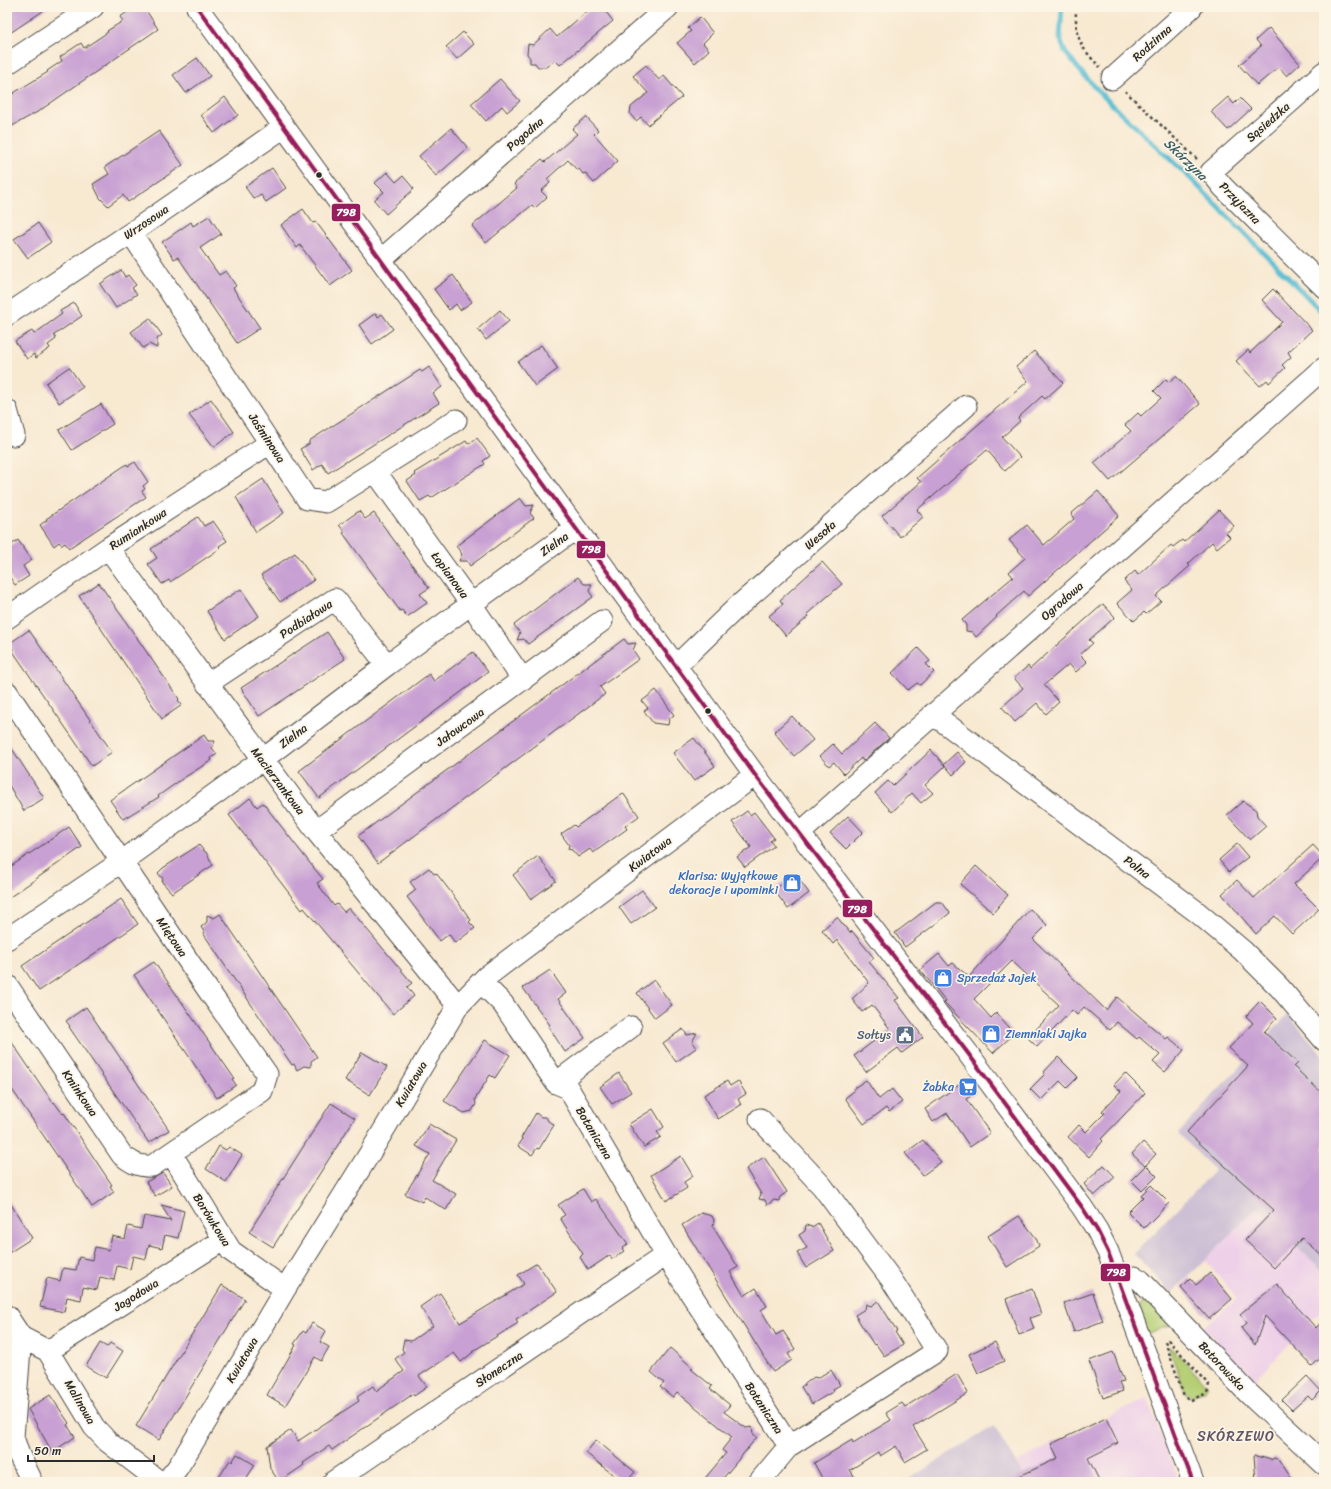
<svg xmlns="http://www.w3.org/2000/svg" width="1331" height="1489" viewBox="0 0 1331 1489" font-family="Sriracha,sans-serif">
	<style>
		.built { fill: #eed0e8 }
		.industrial { fill: #ccbed4 }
		.green { fill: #b5cf74; stroke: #707d50 }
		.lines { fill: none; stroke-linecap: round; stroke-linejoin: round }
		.stream { stroke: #55bcd3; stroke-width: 5 }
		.building { fill: #c8a0d3 }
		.minor-casing { stroke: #4a4844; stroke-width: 23 }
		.path { stroke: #4a4844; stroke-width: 2.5; stroke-dasharray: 3 3; stroke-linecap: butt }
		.minor { stroke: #fff; stroke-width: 21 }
		.bus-1-casing { stroke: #fcf5e5; stroke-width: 7 }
		.bus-1 { stroke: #961e5f; stroke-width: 4 }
		.bus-dot { fill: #2b2b2b; stroke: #fcf5e5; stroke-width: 1.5 }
		.labels { text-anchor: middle; stroke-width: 3.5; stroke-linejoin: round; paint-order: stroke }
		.street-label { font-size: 12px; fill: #2b2b2b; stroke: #fcf5e5 }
		.shop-label { font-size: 12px; fill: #366cbe; stroke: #fcf5e5; text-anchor: end }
		.service-label { font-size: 12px; fill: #4e5e75; stroke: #fcf5e5; text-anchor: end }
		.water-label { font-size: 13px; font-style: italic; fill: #3a5e66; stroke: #fcf5e5 }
		.quarter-label { font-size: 14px; letter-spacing: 1px; fill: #625466; stroke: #fcf5e5 }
		.line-badge { stroke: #fcf5e5; stroke-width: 1.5 }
		.badge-label { font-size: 11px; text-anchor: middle; font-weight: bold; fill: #fff }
	</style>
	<rect width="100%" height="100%" fill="#fcf5e5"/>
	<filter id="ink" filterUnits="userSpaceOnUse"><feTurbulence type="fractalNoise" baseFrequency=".025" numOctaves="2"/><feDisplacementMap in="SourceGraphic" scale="8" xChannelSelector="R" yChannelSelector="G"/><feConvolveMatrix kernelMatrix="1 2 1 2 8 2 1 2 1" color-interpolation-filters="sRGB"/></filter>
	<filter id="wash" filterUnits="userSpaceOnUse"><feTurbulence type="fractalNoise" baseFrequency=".012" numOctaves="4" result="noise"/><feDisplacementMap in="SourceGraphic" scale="16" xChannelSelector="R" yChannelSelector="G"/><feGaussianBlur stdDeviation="0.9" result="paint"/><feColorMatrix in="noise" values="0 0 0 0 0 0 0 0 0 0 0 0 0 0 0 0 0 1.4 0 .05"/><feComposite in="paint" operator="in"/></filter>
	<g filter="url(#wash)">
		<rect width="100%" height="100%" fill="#f8e9d1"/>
		<path class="built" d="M1257,1208L1324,1272V1308L1253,1382L1203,1327L1237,1299L1205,1260Z
			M1147,1398L1179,1482H1027L1016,1462Z"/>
		<path class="industrial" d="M1288,1014L1324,1057V1272L1257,1208L1172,1293L1134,1254L1215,1170L1178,1134Z
			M994,1426L1027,1482H904Z"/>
		<path class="green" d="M1149,1300L1176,1325L1162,1328L1147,1335L1139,1309L1142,1302Z
			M1171,1347L1207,1385L1205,1391L1191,1397L1186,1394L1169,1348Z"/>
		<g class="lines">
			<path class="stream" d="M1062,7L1060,38L1065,52L1082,73L1102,95L1190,178L1324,314"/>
		</g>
		<g id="blocks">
			<path class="building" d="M7,7H49L7,35Z
				M135,7H144L158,29L39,111L7,129V97L48,72L47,71L62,61L60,57L81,43L84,48L108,32L107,31L123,21L120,17Z
				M592,7H602L613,21L560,65L555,60L546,67H538L535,63H530V58L527,54L528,44L533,45L550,29L557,37Z
				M700,17L713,33L703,43L709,50L695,63L677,43L691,31L688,28Z
				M1269,28L1300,64L1287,76L1279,67L1257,85L1239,65L1261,46L1256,40Z
				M463,32L474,44L457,59L446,47Z
				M197,58L210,76L186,93L173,75Z
				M646,65L659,80L664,76L682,97L648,125L641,117L636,121L630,114L631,107L648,93L633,76Z
				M500,79L520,101L507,112L502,106L486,121L471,104Z
				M225,97L238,115L214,133L201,115Z
				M1228,97L1234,104L1240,98L1251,109L1228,130L1211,112Z
				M586,117L598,130L594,134L618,161L594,183L585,173L583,174L579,169L577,170L568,160L547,179L550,183L541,191L547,197L535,208L532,205L486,243L472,226L517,188L514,184L527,172L542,159L545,162L577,134L572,129Z
				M451,128L468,148L436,176L419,156Z
				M159,131L183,165L128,202L123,195L108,206L100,198L93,184L109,174L105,167Z
				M272,168L286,188L266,202L261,195L254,199L245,187Z
				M387,172L396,182L403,176L414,189L386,214L374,200L384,192L375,183Z
				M303,209L313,223L316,222L352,270L330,286L300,245L297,248L281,225Z
				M209,216L221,234L200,248L219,275L226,271L236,286L233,288L260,328L237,343L178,257L174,259L162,242L191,222L193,226Z
				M38,223L51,242L28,258L14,239Z
				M121,270L125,277L128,275L136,285L132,288L137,294L116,308L100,284Z
				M453,275L472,302L460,310L456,304L449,310L434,289Z
				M1273,289L1312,330L1288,352L1291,357L1282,365L1285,368L1269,383L1267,380L1260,386L1236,361L1248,350L1250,353L1282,322L1262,300Z
				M74,303L82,316L54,335L56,339L48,345L50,348L36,358L34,354L27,359L15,341L32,331L34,334L62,314L60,311Z
				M500,310L509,321L486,340L478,329Z
				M376,313L378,317L382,314L393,329L372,344L359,325Z
				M150,318L162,335L157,339V348L149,344L143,348L131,332Z
				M541,345L558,369L535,386L518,362Z
				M1034,351L1063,383L1045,399L1042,396L1018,418L1020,421L1002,437L1020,457L1005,471L987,450L917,510L923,517L900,537L882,516L921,482L917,478L1028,381L1016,367Z
				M69,367L83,387L59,403L46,383Z
				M429,367L442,387L433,393L439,403L328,473L322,464L313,470L300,449L309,444V441L420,370L422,372Z
				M1176,376L1200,404L1110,481L1094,463L1131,431L1125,425L1138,413L1141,416L1161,398L1154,391L1166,379L1169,382Z
				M211,399L234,432L214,447L189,415Z
				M101,404L113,424L72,450L59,430Z
				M477,438L490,456L483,461L485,464L431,498L429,496L420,501L407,481L416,475L414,473L466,441L468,444Z
				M135,462L148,482L143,486L145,489L142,491L146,497L69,548L65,543L62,545L59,542L54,546L40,525L47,520L46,519L127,464L128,466Z
				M263,479L284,513L256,532L236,497Z
				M1098,491L1119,516L1028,596L1024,591L996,616L997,617L976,637L972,632L966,631V625L962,620L1013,577L1009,572L1025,558L1009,540L1027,525L1044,545L1074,519L1071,514Z
				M520,498L526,506L534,505L530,513L534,518L470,566L467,561H459L462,554L456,546Z
				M1219,510L1234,526L1226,533L1230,537L1217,548L1212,542L1188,564L1190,566L1156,596L1161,601L1146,614L1144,612L1134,621L1117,603L1132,590L1124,581L1135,571L1138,575L1171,545L1173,547L1182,540L1184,542Z
				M359,511L365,519L374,513L429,588L420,594L427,603L407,617L402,610L400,611L343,533L345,532L339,525Z
				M198,517L204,526L213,521L227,541L219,546L221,548L170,582L169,580L162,584L148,564L157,558L151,549Z
				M18,540L32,560L23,566L29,576L15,585L7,573V548Z
				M295,553L314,580L280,602L261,575Z
				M822,562L842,584L807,614L809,616L786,636L769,616L783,604L780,600Z
				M578,577L584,584H592L589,591L593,597L528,644L524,639L517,640L520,633L514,625Z
				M99,583L179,699L178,700L182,705L162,719L79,596Z
				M241,589L259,616L225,639L207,611Z
				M1103,604L1115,617L1089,640L1093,643L1080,655L1087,662L1076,672L1069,664L1044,685L1059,702L1046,714L1037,703L1015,722L1002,707L1023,688L1014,678L1028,666L1030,669Z
				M29,630L112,752L92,766L12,650L13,649L10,643Z
				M327,632L345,659L259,716L241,688Z
				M624,639L628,644L636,643L633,650L639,659L600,687L605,694L378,863L358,836Z
				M918,648L930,661L926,664L934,672L920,685L917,683L908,690L892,673Z
				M473,652L488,672L319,798L299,771L429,674L434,681Z
				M656,690L674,715L669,719L668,725L653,723L644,711L648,708L642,701Z
				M792,716L813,740L794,756L774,732Z
				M875,723L889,738L863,761L861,758L844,774L834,762L829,766L820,756L833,744L842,754Z
				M204,735L208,741H215L212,748L217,754L211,758L212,760L182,779L158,796L159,797L123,819L110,800Z
				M694,738L715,766L694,781L673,753Z
				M7,741L44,798L24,811L7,782Z
				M931,750L945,766L925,785L933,793L921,803L912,793L892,812L875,793L888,781L893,786Z
				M957,752L966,762L953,775L944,764Z
				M623,793L639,816L625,826L627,829L593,853L590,849L578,857L572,850L568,849L569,845L561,834L574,825L576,827Z
				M250,798L257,807L263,803L309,862L323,879L317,883L334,906L337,904L344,912L349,908L412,983L407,987L414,996L393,1014L304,908L302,910L229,815Z
				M1243,801L1256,810L1257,816L1266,826L1250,840L1227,815Z
				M747,811L750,815L754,812L774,838L770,841L774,846L745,867L737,857L751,847L732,822Z
				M848,816L863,832L846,849L830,833Z
				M69,827L82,847L7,899V869Z
				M1237,844L1248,857L1229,872L1219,860Z
				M199,845L204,851L206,852L213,865L172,893L162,882L163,879L158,873L163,868Z
				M1313,845L1324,857L1294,884L1319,909L1292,934L1275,916L1256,934L1222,894L1237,880L1254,898Z
				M538,856L556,881L531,899L513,875Z
				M976,866L1008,895L993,913L960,884Z
				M429,868L434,874L436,873L450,891L471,920L469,922L475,928L455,943L449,934L440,941L407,897L416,890L410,882Z
				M795,874L809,893L788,909L774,890Z
				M642,890L655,907L631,924L619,907Z
				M121,899L138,924L39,991L22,966Z
				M936,902H942L950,913L905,947L895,933Z
				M1030,909L1047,925L1033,939L1106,1010L1117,997L1166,1039L1168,1037L1184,1050L1165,1072L1153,1062L1160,1055L1139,1037L1137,1039L1117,1022L1110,1030L1084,1007L1077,1015L1072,1010L1037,1047L1028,1038L1059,1005L1012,961L974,999L991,1018L996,1013L1014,1034L993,1053L944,1002L946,1001L920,970L939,954L949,966L953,963L969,977Z
				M220,914L317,1057L311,1061V1067L304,1066L297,1070L294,1064L292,1065L203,933H205L201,927L207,922V915L214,918Z
				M837,917L850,933L852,931L874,958L869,962L899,998L895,1000L923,1037L902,1053L898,1048L866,1072L854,1056L890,1029L872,1005L862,1012L852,999L869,983L837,940L833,944L822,930Z
				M154,962L234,1078L232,1079L236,1085L217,1098L134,975Z
				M550,970L566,993L558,999L585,1038L565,1052L548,1026L550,1025L523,988Z
				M654,980L672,1005L655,1018L637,993Z
				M1260,1001L1277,1018L1264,1032L1298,1063L1294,1067L1324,1095V1258L1302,1238L1274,1268L1245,1240L1274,1210L1187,1132L1248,1066L1229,1048L1253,1023L1246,1016Z
				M86,1007L169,1130L149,1143L69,1027L70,1026L66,1021Z
				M683,1029L687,1035L697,1033L692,1042L696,1048L676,1062L663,1043Z
				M7,1035L53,1103L54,1102L63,1114L64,1113L112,1185L110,1186L114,1192L92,1207L7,1082Z
				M485,1040L510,1055L495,1078L490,1075L475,1099L476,1104L472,1111L464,1113L444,1101Z
				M362,1052L387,1067L370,1095L345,1080Z
				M1058,1057L1078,1077L1067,1088L1060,1081L1041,1100L1030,1089L1045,1074L1044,1072Z
				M619,1073L631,1092L612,1104L600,1087Z
				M1125,1073L1145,1093L1101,1139L1103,1141L1089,1157L1068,1137L1079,1125L1086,1132L1105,1113L1102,1111L1121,1091L1114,1085Z
				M967,1079L976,1092L966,1099L990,1133L970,1147L947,1113L933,1122L925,1109Z
				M866,1080L879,1099L892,1089L902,1102L889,1112L886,1108L864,1124L845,1098L854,1091V1088Z
				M727,1081L730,1086L738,1081L746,1094L738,1099L741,1105L718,1119L704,1095Z
				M331,1103L355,1118L273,1247L249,1232Z
				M653,1109L664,1127L657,1132L661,1137L644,1147L629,1124Z
				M536,1113L541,1117H546L548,1121L554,1125L539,1149L537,1148L532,1155L518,1146L523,1139L521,1138Z
				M429,1124L456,1140L432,1180L456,1194L446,1210L425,1197L422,1202L405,1194L430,1154L416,1146Z
				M923,1140L941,1162L923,1175L905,1153Z
				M1143,1142L1156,1154L1145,1166L1132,1154Z
				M219,1146L226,1150L229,1147L242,1155L226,1182L206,1169Z
				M681,1156L693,1176L684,1182L687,1188L666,1201L651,1175Z
				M764,1157L787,1192L780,1197L779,1201L774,1200L767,1205L765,1200L759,1199L761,1194L746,1169Z
				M1104,1165L1115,1177L1094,1196L1084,1184Z
				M1146,1165L1157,1176L1142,1191L1131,1180Z
				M163,1173L172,1186L155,1196L146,1182Z
				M1151,1185L1169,1203L1144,1228L1128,1212L1143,1197L1141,1195Z
				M583,1189L591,1202L596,1199L628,1244L622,1249L624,1251L612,1259L610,1255L588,1270L580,1257L583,1254L560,1218L565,1215L558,1205Z
				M7,1198L32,1238L7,1254Z
				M161,1205L184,1211L178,1238L165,1235L162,1248L149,1245L146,1259L133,1256L130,1269L117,1266L114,1280L100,1277L97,1290L83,1287L81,1300L67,1297L64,1312L40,1307L47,1278L60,1281L63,1268L76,1270L79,1257L92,1260L95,1247L109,1250L112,1236L125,1239L128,1226L141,1229L144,1216L171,1221Z
				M701,1213L712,1216L714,1220L713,1227L738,1267L730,1272L744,1296L756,1288L767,1306L761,1310L776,1335L783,1331L795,1349L788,1354L792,1360L773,1372L682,1225Z
				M1019,1216L1036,1238L1039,1246L1007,1267L988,1236Z
				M818,1223L834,1251L806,1268L797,1253L807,1248L799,1235L805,1231L806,1225L812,1227Z
				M537,1263L557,1292L516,1319L518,1323L478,1348L461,1362L454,1353L419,1376L427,1387L414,1396L413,1394L332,1450L329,1446L303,1463L304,1465L279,1482L270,1468L267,1446L291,1430L298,1441L359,1401L357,1397L373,1386L376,1391L404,1371L395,1359L404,1352L402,1349L404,1340L411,1341L433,1326L420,1307L440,1293L460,1323L524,1284L518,1275Z
				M1210,1273L1232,1299L1209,1319L1181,1287L1190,1278L1196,1285Z
				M1277,1284L1316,1328L1324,1319V1355L1312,1366L1265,1316L1255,1345L1241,1328L1247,1323L1240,1314Z
				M222,1285L245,1299L159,1440L136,1426Z
				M1032,1289L1041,1314L1030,1318L1034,1329L1019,1335L1006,1299Z
				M1093,1293L1103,1321L1074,1332L1064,1303Z
				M878,1301L897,1331L895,1332L903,1345L884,1356L876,1344L874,1345L855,1315L865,1309L866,1304L871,1306Z
				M312,1323L326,1331L320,1342L329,1347L321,1361L315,1357L285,1406L267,1395L296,1345L294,1344L303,1331L306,1333Z
				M995,1342L1004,1361L978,1373L969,1354Z
				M100,1343L107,1347L110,1343L123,1351L106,1378L86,1366Z
				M670,1348L693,1368L691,1369L712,1386L710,1389L730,1405L724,1412L746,1428L752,1427L753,1434L757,1437L720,1482H702L726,1453L722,1450L732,1437L677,1392L673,1397L660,1387L664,1383L651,1372Z
				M1113,1352L1124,1381L1119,1382L1123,1391L1103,1398L1089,1361Z
				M831,1370L840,1385L833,1389L834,1391L812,1404L801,1387L814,1377L817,1378Z
				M957,1374L968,1393L913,1427L927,1449L905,1462L896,1446L880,1456L878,1452L850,1470L858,1482H826L822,1478L814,1463L852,1440L853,1443L891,1420L886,1413L902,1403L905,1407Z
				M1307,1376L1321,1391L1312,1400L1308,1396L1292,1410L1282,1400Z
				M50,1395L69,1423L67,1425L75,1437L52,1452L28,1409Z
				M1106,1418L1118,1443L1088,1458L1100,1482H1007L1058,1458L1051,1444Z
				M596,1440L635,1472L626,1482H622L586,1453Z
				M237,1454L255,1465L244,1482H216L230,1460L232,1462Z
				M1254,1455L1271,1460L1274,1458L1279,1460L1294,1482H1256Z"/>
		</g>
	</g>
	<g filter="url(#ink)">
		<use href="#blocks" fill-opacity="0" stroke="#4a4844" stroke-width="1"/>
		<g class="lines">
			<g class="minor-casing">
				<path id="minor" d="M197,7L755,775L967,1052L1082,1207L1097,1230L1108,1252L1193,1482
					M7,64L93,7
					M1324,72L1211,172L1223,187L1324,287
					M1112,79L1192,7
					M131,233L307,499L326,502L456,420
					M381,260L668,7
					M7,315L131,233L284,127
					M7,410L14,435
					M375,471L471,604L523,680
					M108,548L316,831L458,1006
					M7,618L108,548L270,443
					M676,666L735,609L966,406
					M207,684L335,599L387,665
					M7,692L208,990L267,1074L262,1091L152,1166C139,1167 132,1163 122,1155L7,985
					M933,714L1197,912L1243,951L1280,988L1324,1040
					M316,831L602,621
					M800,833L1324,368
					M7,939L121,862L262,760L387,665L575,529
					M481,982L503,1004L556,1083L568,1088L666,1255L789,1446
					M556,1083L631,1027
					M171,1153L231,1251L285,1289
					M1118,1278L1135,1277L1140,1280L1248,1393L1324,1464
					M7,1316L21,1337L48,1351L94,1427L108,1442L160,1482
					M21,1337L13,1437L19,1455L30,1477
					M48,1351L223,1240
					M166,1482L178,1467L221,1397L285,1289L373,1148L458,1006L486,977L755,775
					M333,1482L666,1255
					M759,1482L789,1446L937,1351L891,1279L822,1186L760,1119"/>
			</g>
			<path class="path" d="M1076,7C1075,37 1079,46 1100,67
				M1125,91L1198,160
				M1168,1340L1209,1384L1207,1393L1191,1400L1184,1396L1165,1341Z"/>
			<use href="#minor" class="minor"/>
			<g class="bus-1-casing">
				<path id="bus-1" d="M197,7L755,775L967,1052L1082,1207L1097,1230L1108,1252L1193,1482"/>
			</g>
			<use href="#bus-1" class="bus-1"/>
		</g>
	</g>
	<defs>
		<g id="shop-square" transform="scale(1)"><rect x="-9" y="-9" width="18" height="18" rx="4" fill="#3f7fe0" stroke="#fcf5e5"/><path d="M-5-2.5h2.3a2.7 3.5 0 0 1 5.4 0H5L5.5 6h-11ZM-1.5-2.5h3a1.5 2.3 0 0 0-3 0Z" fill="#fff"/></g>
		<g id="civic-square" transform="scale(1)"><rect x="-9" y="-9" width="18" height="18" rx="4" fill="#5c6f8a" stroke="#fcf5e5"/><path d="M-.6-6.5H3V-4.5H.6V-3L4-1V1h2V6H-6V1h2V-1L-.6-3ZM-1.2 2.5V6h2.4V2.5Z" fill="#fff"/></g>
		<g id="supermarket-square" transform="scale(1)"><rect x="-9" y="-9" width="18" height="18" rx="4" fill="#3f7fe0" stroke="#fcf5e5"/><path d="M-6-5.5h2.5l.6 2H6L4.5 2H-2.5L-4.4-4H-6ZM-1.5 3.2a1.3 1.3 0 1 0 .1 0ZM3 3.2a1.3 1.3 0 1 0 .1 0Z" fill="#fff"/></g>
	</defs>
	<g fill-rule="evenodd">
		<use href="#shop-square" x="792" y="883"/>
		<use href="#shop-square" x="943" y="978"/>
		<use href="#shop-square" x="991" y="1034"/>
		<use href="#civic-square" x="905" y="1035"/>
		<use href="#supermarket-square" x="968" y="1087"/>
	</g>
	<g class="bus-dot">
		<circle cx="319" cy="175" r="3.5"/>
		<circle cx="708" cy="711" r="3.5"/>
	</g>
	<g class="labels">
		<g class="street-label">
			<text transform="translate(1152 43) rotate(-42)" y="4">Rodzinna</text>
			<text transform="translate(1268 122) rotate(-41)" y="4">Sąsiedzka</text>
			<text transform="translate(525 134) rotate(-41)" y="4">Pogodna</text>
			<text transform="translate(1240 203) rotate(46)" y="4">Przyjazna</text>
			<text transform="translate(146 222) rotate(-34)" y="4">Wrzosowa</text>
			<text transform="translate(267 438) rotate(57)" y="4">Jaśminowa</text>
			<text transform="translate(138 529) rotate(-33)" y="4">Rumiankowa</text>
			<text transform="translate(820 535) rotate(-41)" y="4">Wesoła</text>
			<text transform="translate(554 544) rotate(-36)" y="4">Zielna</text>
			<text transform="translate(450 575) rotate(54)" y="4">Łopianowa</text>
			<text transform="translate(1062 601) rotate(-41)" y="4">Ogrodowa</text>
			<text transform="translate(306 619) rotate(-33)" y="4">Podbiałowa</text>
			<text transform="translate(460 727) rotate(-36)" y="4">Jałowcowa</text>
			<text transform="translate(293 736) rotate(-37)" y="4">Zielna</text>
			<text transform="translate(278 781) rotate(53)" y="4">Macierzankowa</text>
			<text transform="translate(650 854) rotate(-37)" y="4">Kwiatowa</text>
			<text transform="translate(1137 867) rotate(37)" y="4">Polna</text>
			<text transform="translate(172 937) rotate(56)" y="4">Miętowa</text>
			<text transform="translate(411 1084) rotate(-59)" y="4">Kwiatowa</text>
			<text transform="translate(80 1093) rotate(56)" y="4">Kminkowa</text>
			<text transform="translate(594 1133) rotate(59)" y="4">Botaniczna</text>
			<text transform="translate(212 1220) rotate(58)" y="4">Borówkowa</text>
			<text transform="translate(136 1295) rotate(-32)" y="4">Jagodowa</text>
			<text transform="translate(242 1360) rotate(-59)" y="4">Kwiatowa</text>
			<text transform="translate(1222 1366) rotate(47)" y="4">Batorowska</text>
			<text transform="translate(499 1369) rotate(-34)" y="4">Słoneczna</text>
			<text transform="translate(80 1402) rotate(60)" y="4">Malinowa</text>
			<text transform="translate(764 1408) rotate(57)" y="4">Botaniczna</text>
		</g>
		<g class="shop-label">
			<text x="778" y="880">Klarisa: Wyjątkowe<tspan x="778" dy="14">dekoracje i upominki</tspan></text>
			<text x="957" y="982" text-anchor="start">Sprzedaż Jajek</text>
			<text x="1005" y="1038" text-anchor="start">Ziemniaki Jajka</text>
			<text x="954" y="1091">Żabka</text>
		</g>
		<g class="service-label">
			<text x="891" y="1039">Sołtys</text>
		</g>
		<g class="water-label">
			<text transform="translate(1186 159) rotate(44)" y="5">Skórzyna</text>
		</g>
		<g class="quarter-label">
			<text x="1236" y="1441">SKÓRZEWO</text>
		</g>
	</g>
	<g class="line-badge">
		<rect x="331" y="203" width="30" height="19" rx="4" fill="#961e5f"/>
		<rect x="576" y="540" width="30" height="19" rx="4" fill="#961e5f"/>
		<rect x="842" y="899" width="31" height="19" rx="4" fill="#961e5f"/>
		<rect x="1100" y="1263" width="31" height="19" rx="4" fill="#961e5f"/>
	</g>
	<g class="badge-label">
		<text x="346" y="216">798</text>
		<text x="591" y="553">798</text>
		<text x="857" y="913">798</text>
		<text x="1116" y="1276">798</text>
	</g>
	<rect width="1331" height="1489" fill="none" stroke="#fcf5e5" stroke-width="24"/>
	<path d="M28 1455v6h126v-6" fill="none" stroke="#2b2b2b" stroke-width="2"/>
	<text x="34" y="1455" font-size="12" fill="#2b2b2b" stroke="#fcf5e5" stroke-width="3" paint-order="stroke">50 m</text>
</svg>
